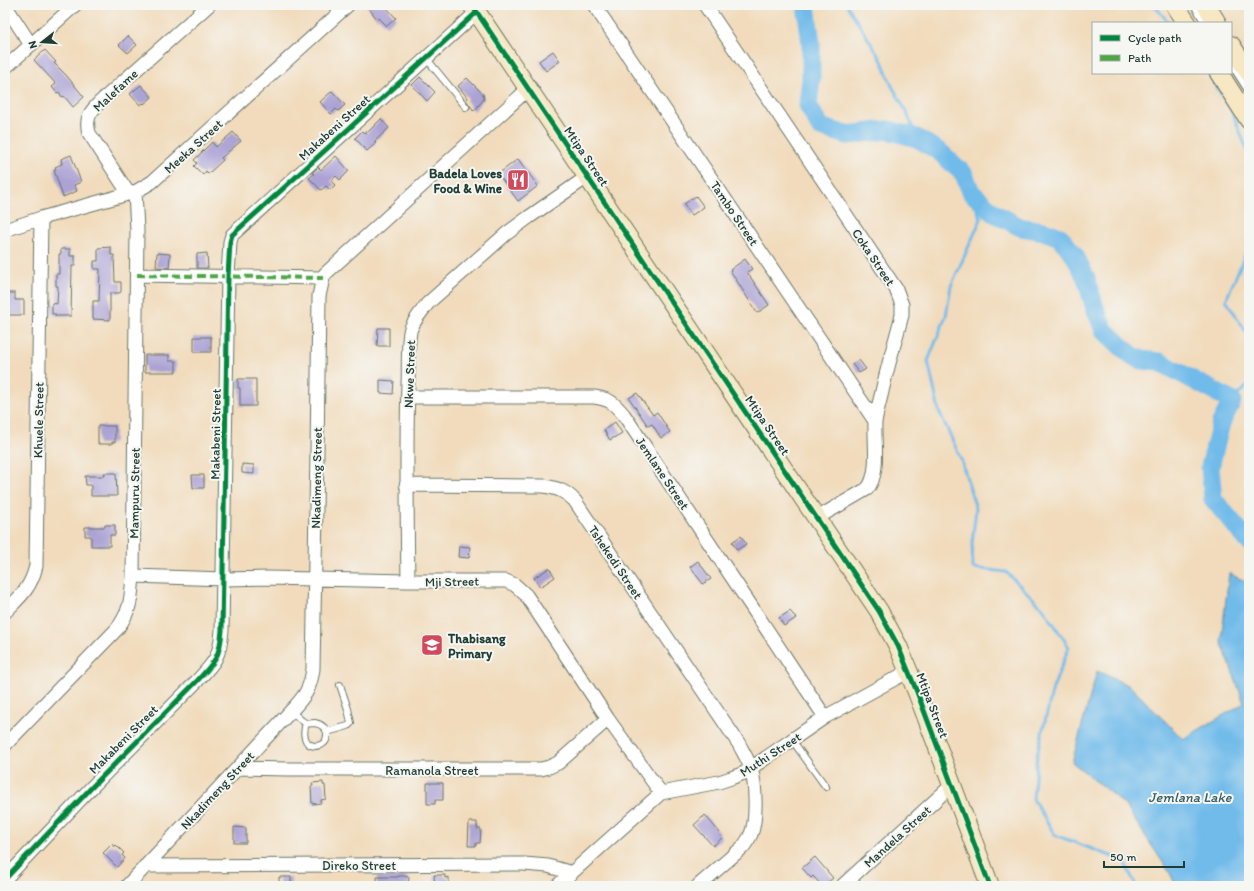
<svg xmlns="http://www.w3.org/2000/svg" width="1254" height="891" viewBox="0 0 1254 891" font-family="Itim,sans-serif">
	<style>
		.water { fill: #71bbea; stroke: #487c8f }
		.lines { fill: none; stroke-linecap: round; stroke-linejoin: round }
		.stream { stroke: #71bbea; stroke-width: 3 }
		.river { stroke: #71bbea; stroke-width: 19 }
		.building { fill: #aca3d5 }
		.lane-casing { stroke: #687464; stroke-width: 8 }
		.street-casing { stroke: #687464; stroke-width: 15 }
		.secondary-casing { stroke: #687464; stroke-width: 20 }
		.lane { stroke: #fff; stroke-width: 6 }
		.street { stroke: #fff; stroke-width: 13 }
		.secondary { stroke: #f7e8c3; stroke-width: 18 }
		.quiet { stroke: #4fa644; stroke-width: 4; stroke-dasharray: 8 4; stroke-linecap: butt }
		.cycleway-casing { stroke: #f6f6f2; stroke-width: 8 }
		.cycleway { stroke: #00873e; stroke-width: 5 }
		.labels { text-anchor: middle; stroke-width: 4; stroke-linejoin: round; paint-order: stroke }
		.street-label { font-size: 13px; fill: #1f3d34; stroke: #f6f6f2 }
		.poi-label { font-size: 13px; font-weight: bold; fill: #1f3d34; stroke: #f6f6f2; text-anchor: end }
		.water-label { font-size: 14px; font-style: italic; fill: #345c62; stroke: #f6f6f2 }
	</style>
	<rect width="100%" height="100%" fill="#f6f6f2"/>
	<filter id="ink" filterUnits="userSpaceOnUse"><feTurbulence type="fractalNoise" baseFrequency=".025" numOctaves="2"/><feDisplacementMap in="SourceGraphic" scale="8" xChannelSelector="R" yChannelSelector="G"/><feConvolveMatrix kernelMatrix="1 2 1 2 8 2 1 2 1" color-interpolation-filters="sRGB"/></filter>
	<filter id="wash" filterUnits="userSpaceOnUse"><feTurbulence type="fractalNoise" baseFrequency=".012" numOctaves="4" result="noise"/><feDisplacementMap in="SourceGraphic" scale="16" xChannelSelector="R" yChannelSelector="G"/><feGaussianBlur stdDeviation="0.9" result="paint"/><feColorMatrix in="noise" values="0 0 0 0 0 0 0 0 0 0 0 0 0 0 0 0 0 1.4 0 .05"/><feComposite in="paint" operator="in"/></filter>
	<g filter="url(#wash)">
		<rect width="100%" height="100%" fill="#f1dbbc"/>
		<path class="water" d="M1229,573L1249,584V886H1176L1170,873L1124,804L1072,762L1097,671L1130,686L1183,739L1244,703L1221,641Z"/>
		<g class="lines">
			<path class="stream" d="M847,5L882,61L892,86L906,111L917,138
				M1154,5L1169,23
				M1208,73L1231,110L1249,154
				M971,192L981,219L951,286L946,316L928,361L939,411L961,459L976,509L972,543L973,568L1006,572L1043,608L1069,647L1053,688L1037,754L1033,799L1055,835L1124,861L1136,886
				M1249,235L1247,250L1226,300L1249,336
				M1232,401L1249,384"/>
			<path class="river" d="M806,5L811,44V79L808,105L820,127L847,135L888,130L917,138L940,152L964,174L971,192L994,213L1020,227L1044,231L1060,237L1075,256L1086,278L1095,308L1104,330L1123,348L1133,356L1142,360L1160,362L1232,401L1221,423L1210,467L1213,499L1249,542"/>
		</g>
		<g id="blocks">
			<path class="building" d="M366,5H384L396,18L387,26L379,18L377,19Z
				M128,36L137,45L128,53L119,45Z
				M45,50L56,62L54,63L66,75L84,97L73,107L64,96L62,97L59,92L57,93L52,87L56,84L34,60Z
				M553,51L560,61L546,71L539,61Z
				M420,77L435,92L427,101L412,85Z
				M467,78L483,94L484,99L474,111L466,100L468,98L458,86Z
				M141,85L152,97L144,104L143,103L140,105L130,94Z
				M332,91L345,105L338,111L336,109L331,114L320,102Z
				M381,119L389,128L374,142L376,143L367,151L355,138L362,131L364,133L366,131L367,133Z
				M233,132L241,141L221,158L223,160L208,174L206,171L203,175L194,166L197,163L194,160L212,142L216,147Z
				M71,155L81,182L74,185L77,191L63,197L54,170L56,169L55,167L62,164L61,159Z
				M336,156L349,171L340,180L336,176L331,181L335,185L330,190L326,186L321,190L309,178L314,174L312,173L318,167L321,170Z
				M518,159L538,186L518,201L498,174Z
				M696,196L704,207L692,215L684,204Z
				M111,247V255H114L115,282H121V292L119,293H110V320L93,319V301H99L100,269H94V261H98V248Z
				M61,249H70V256H75V266H72L71,316H55L56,314H52V303L57,304L58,286H56V274H59V254H61Z
				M157,253L170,254L169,268L156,267Z
				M207,253L208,268H197V254Z
				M745,259L752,269L747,272L769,305L757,313L730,270Z
				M6,293H15V300H24V315H5Z
				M378,328H389V346H377Z
				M194,337H211V352H194Z
				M145,355H169V361H176V372H145Z
				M859,360L866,369L859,373L852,364Z
				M238,379H256V406H240V388H238Z
				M380,380L394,381L393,394L380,393Z
				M637,393L653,415L657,412L670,432L661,438L652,424L648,426L629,398Z
				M615,422L622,433L610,440L604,430Z
				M98,426H115V442H112V444H98Z
				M242,464L254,465V474L242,473Z
				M104,473H116L117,496H91V485H86L85,476H105Z
				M192,475H204V488H193Z
				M105,525H115V535H110V546H91V536H85V527H105Z
				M741,536L746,544L737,550L732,542Z
				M459,546L470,547L469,558L458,557Z
				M698,561L711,579L703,584L690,567Z
				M549,568L555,577L540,587L534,578Z
				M790,611L796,618L784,626L779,618Z
				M323,782V785H325L326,799L321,800V803L312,804L311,786H313L312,783Z
				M427,783H443V800H435V804H427Z
				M705,815L720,833L719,834L722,838L713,846L694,825Z
				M469,822H477V829H481L480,843H476V846H468Z
				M234,827L246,828V843H234Z
				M112,844L114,847L116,845L124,853L122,855L125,858L117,867L103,853Z
				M815,857L833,878L823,886H822L813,876L811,878L802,868Z
				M434,875H445V878L449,877V886H435Z
				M398,876H406V877H409L408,886H377V877H398Z
				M279,877H291V886H279Z"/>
		</g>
	</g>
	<g filter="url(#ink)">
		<use href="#blocks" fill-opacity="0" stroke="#687464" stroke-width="1"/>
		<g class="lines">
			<g class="lane-casing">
				<path id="lane" d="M1194,5L1205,23
					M426,58L466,107
					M1231,64L1249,92
					M291,711C294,713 302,722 306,723C308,724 312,723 315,723C321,724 328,729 327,735C327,739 326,741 324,743C321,745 318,746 315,746C303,745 303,732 306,723
					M327,732L348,726L351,723L348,709L340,685
					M792,740L826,787"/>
			</g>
			<g class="street-casing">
				<path id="street" d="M5,5L31,45
					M594,5L875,421
					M705,5L896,289L902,305V315C895,342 887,368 881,396C879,404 876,414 875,423C874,441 880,475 867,489L817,518
					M5,68L75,5
					M129,194L89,133C85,118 90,112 100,102L209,5
					M5,230L41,218L135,192L152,182L348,5
					M137,275L323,278
					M408,397H594C610,399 614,403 624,415L825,717
					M406,485L544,486C557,488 566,491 575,501L739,744C743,752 749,761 751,769C756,784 757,820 751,834C749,839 746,843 743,847L698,886
					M133,576L224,579L267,578L408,581H506L515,585L526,595L608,719L661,793
					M408,581C407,515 406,449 408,383C409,370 407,339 411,328C415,319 422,311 428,303L506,234L529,217L587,177
					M5,612C20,597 31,588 36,566L41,218
					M5,745L117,629C131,610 131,599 133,576L137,230L135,192
					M238,768L288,769H541L549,767L558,763L608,719
					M145,866L524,864L548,866L572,873
					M5,879L93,786L197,681C215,662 220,657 222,630L228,276L230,242L232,235L477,12
					M127,886L291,711C305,696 310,690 313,669L317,454L319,296L323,278L325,274L528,89
					M557,886L661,793L719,782L731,778L744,773L825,717L909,671
					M842,886L952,785"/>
			</g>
			<g class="secondary-casing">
				<path id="secondary" d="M472,5L879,611L898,646L917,692L990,886
					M1175,5L1187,23
					M1206,5L1217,23
					M1231,45L1249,73
					M1219,73L1249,120"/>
			</g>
			<use href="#lane" class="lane"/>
			<use href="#street" class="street"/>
			<use href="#secondary" class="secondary"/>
			<path class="quiet" d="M137,275L323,278"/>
			<g class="cycleway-casing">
				<path id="cycleway" d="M472,5L879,611L898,646L917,692L990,886
					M5,879L93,786L197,681C215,662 220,657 222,630L228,276L230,242L232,235L477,12"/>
			</g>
			<use href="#cycleway" class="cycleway"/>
		</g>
	</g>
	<defs>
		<g id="restaurant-square" transform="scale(1.15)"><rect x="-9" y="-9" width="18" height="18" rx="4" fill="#d1495b" stroke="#f6f6f2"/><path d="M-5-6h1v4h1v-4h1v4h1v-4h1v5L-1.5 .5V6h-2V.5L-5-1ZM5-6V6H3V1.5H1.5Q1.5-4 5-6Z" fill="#fff"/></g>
		<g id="school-square" transform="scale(1.15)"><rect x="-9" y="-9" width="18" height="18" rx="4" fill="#d1495b" stroke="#f6f6f2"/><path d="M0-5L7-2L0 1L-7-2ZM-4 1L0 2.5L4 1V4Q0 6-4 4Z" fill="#fff"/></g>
	</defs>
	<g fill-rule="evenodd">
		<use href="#restaurant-square" x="518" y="180"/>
		<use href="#school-square" x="432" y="645"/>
	</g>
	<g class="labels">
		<g class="street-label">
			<text transform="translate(115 90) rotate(-43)" y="5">Malefame</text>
			<text transform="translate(334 127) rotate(-42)" y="5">Makabeni Street</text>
			<text transform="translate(193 146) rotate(-42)" y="5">Meeka Street</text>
			<text transform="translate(587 156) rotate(56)" y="5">Mtipa Street</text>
			<text transform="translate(735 213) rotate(56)" y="5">Tambo Street</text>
			<text transform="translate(874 257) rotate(56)" y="5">Coka Street</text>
			<text transform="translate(409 374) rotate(-88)" y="5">Nkwe Street</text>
			<text transform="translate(38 420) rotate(-89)" y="5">Khuele Street</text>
			<text transform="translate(768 425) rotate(56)" y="5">Mtipa Street</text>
			<text transform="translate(215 434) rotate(-89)" y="5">Makabeni Street</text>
			<text transform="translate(663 473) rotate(56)" y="5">Jemlane Street</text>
			<text transform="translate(316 478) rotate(-89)" y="5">Nkadimeng Street</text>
			<text transform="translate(134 493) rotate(-89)" y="5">Mampuru Street</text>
			<text transform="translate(616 562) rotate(56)" y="5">Tshekedi Street</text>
			<text transform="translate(452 581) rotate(-1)" y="5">Mji Street</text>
			<text transform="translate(933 705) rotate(69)" y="5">Mtipa Street</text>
			<text transform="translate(123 739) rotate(-45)" y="5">Makabeni Street</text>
			<text transform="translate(770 754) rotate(-33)" y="5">Muthi Street</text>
			<text x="432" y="775">Ramanola Street</text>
			<text transform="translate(217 790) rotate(-47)" y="5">Nkadimeng Street</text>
			<text transform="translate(897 836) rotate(-42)" y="5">Mandela Street</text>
			<text x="359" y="870">Direko Street</text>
		</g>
		<g class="poi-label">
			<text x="502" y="178">Badela Loves<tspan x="502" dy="15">Food &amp; Wine</tspan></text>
			<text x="448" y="643" text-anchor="start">Thabisang<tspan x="448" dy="15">Primary</tspan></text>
		</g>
		<g class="water-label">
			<text x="1190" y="802">Jemlana Lake</text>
		</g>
	</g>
	<rect width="1254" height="891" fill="none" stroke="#f6f6f2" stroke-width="20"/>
	<rect x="1092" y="22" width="140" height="52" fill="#f6f6f2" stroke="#a0aca6"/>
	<rect x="1100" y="35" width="20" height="6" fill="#00873e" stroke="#a0aca6"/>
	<text x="1128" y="42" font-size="12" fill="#1f3d34">Cycle path</text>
	<rect x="1100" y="55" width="20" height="6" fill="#4fa644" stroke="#a0aca6"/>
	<text x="1128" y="62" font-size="12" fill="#1f3d34">Path</text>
	<g transform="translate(42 42) rotate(253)" stroke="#f6f6f2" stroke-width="3" paint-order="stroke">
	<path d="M0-3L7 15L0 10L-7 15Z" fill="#1f3d34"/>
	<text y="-6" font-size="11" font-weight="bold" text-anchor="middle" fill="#1f3d34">N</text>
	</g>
	<path d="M1104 861v6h80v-6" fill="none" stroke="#1f3d34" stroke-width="2"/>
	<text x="1110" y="861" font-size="12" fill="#1f3d34" stroke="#f6f6f2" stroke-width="3" paint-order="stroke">50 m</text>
</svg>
